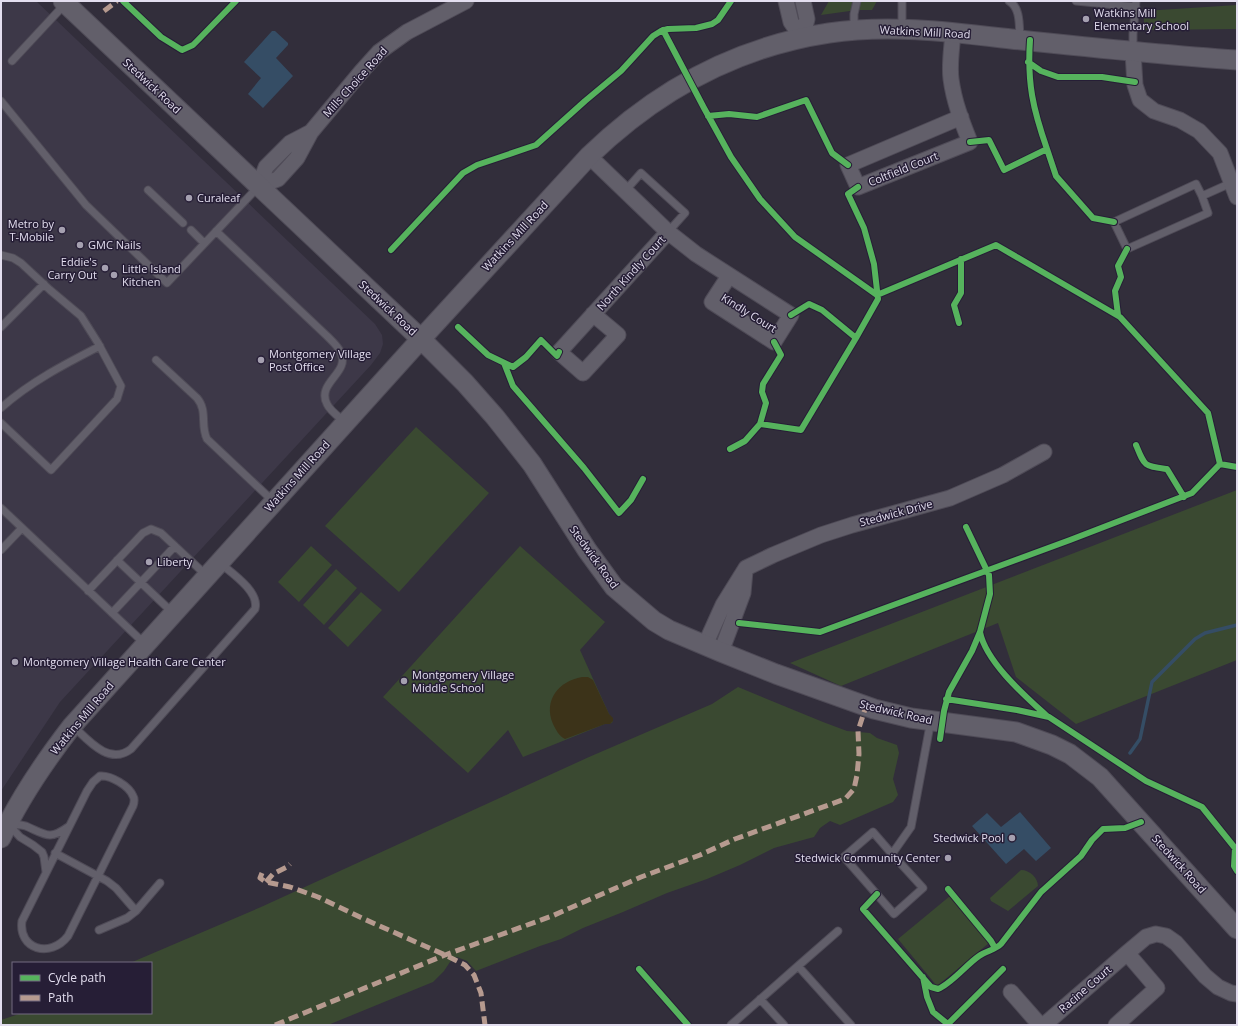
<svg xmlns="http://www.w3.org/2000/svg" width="1238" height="1026" viewBox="0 0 1238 1026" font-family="'Open Sans',sans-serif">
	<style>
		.commercial { fill: #3d3848 }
		.green { fill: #3a4931 }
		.sand { fill: #3c3319 }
		.water { fill: #354d65 }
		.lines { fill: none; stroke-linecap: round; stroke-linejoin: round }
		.stream { stroke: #354d65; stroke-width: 3.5 }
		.service-casing { stroke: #4f4b57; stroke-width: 9 }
		.minor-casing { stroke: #4f4b57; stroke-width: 17 }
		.tertiary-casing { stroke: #4f4b57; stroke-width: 21 }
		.service { stroke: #625f6a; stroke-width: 7 }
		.minor { stroke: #625f6a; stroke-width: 15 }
		.tertiary { stroke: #625f6a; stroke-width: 19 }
		.quiet { stroke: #b69a8f; stroke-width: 5; stroke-dasharray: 10 5; stroke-linecap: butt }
		.cycleway-casing { stroke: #261e36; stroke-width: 8 }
		.cycleway { stroke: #56b35d; stroke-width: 6 }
		.poi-dot { fill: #a5a0b0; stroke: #261e36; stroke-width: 1.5 }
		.labels { text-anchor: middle; stroke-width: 3; stroke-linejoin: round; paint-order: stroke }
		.poi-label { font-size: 11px; fill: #e3deef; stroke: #261e36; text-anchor: start }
		.street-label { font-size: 11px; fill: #e3deef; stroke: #261e36 }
	</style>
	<rect width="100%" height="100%" fill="#322e3b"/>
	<path class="commercial" d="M1,1H36L375,324L382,335L383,344L380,353L371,365L60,702L1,791Z"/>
	<path class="green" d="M829,1H877L872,10H857L821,15Z
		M1237,5V29L1144,30V11Z
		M416,427L489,493L399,592L325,526Z
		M1237,490V660L1076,724L1016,677L998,623L841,686L790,663Z
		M311,546L332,565L299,602L278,582Z
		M520,546L605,622L580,650L609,714L613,720L612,723L605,724L523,757L508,730L468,773L383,697Z
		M336,569L357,588L324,625L303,605Z
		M361,592L382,610L348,647L328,628Z
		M738,687L823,722L847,731L870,733L877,738L897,745L899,753L893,779L898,795L893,802L840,825L830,821L820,828L814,837L774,848L740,865L707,879L667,893L623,912L583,928L561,939L540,946L476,971L467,961L457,957L450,962L444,971L433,982L328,1025H1V1020L22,1013H151V963H130L261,907L589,757L712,704Z
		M1021,870C1030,870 1038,878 1038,886L1008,911L991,901L990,898Z
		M950,896L989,943L937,986L898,939Z"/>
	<path class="sand" d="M582,677H588L593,680L609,714L613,718V721L610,724H605L565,739C559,736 556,730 553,724C543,700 559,681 582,677Z"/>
	<path class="water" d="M272,31H275L288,43V45L276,58L293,76L263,108L248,94L261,78L244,62Z
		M1020,812L1051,848L1036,861L1024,849L1006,864L972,826L987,813L1001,827Z"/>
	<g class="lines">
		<path class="stream" d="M1130,753L1140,739L1152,682L1195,639L1205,633L1237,625"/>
		<g class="service-casing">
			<path id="service" d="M1009,1C1021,8 1019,26 1020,39
				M1076,1L1136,7
				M902,29V1
				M854,30V14L857,1
				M1133,50V34L1136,1
				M12,61L65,4
				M1,101L86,205L167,283L259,186
				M148,190L183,223
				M625,191L641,173L685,213L668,232
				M1202,196L1208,213L1127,249L1114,222L1196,184L1202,196L1231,183
				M191,230L204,243
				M216,231L327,336C332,341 338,346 341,353C350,373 316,383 327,404C330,411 339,417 345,422
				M1,255L13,258L21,263L50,290L81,316L98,343L121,386L117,399L51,470L1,423
				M1,327L44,284
				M156,360L197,398C208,411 200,425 207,439L274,502
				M1,408C30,382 65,364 100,346
				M1,508L145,644
				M1,550L22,528
				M117,560L173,613
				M88,591L143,533L151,529L161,533L207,576
				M112,613L175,546
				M73,726C88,740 109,766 131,749L255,609C260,592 232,573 220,563
				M100,776C111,775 129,786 133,796C135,799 134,803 133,806L68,936C50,959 18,949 22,921L87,791L93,782Z
				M9,824C15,825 22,824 28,827C46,835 50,840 68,827
				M9,825L20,837L33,845L42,852L44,857L46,872
				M55,853L107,881L116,888L136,911
				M892,854L923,888L894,914L844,857L873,832L892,854L911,827L931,720
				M99,930L127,918L136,911L160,883
				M798,966L838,931
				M760,999L784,1025
				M731,1025L798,966L851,1025"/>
		</g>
		<g class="minor-casing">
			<path id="minor" d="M786,1L791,22L802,38
				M953,32C952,48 949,64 951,79C954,102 962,122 970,142L858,187L848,165L961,117
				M802,38L807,19L803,1
				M1133,52L1135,85L1140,100L1154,111L1180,120L1199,131L1220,153L1237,197
				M589,156L668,232L696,254L791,315L774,342L712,302L729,276
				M259,186L278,179L297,158L311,132L361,72L379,52L407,32L466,1
				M259,186L266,167L290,143L311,132
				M593,314L618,335L583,373L559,352L668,232
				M705,645L723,605L746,568L773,555L821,535L852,525L950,498L1003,475L1044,452
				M721,652L743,593L745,571
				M1011,992L1040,1025
				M1044,1025L1127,953L1146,937L1156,934L1166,936L1176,943L1205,976L1218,987L1231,993L1237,994
				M1116,1025L1157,988L1127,953"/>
		</g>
		<g class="tertiary-casing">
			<path id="tertiary" d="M63,1L421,339L465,383L495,417L532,464L587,550L614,587L654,621L669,630L721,652L776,674L874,709L911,718L1016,732L1052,745L1070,754L1100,777L1237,929
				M1,838C20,797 45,761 72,726L421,339L589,156C656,91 736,47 829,33C890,24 951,32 1011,39C1086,47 1161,55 1237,60"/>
		</g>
		<use href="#service" class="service"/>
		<use href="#minor" class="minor"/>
		<use href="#tertiary" class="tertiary"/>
		<path class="quiet" d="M104,11L117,1
			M262,873L260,878L266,882L290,887L318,897L364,919L445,955L465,965L474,975L481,993L485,1025
			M266,882L273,874L287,867L290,864
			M275,1025L445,955L552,916L641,877L700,855L735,839L845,799L854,789L857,775L859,754L858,731L866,706"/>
		<g class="cycleway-casing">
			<path id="cycleway" d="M123,1L161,37L182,50L193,45L197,41L236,1
				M663,30L704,108L731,157L760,199L795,237L877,295L996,245L1120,317L1208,413L1220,464
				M1030,40C1027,83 1033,109 1047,149
				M1028,62L1041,71L1058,77H1102L1135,82
				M708,116L729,114L757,117L806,100L832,153L848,165
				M970,142L989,140L1004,170L1047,149L1056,176L1093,218L1114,222
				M391,250L463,173L477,165L536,145L585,101L621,71L653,36L661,31L668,29L696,28L712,24L718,20L731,1
				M1118,315L1115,291L1121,277L1118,266L1127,249
				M959,323L954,305L961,293V259
				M458,327L488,355L513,367L526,357L541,340L557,356L559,352
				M856,338L878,299L874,264L864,228L848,194L858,187
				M504,363L513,386L584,468L619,513L631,500L643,479
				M760,424L801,430L856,338L822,310L809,304L791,315
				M1136,445C1145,467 1144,466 1167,469L1184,497
				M730,449L745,441L760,424L766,403L762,392L763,384L781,355L774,342
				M739,623L820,632L1070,540L1192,493L1220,464L1237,467
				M980,632C986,662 1025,696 1047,716
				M946,699L1017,710L1049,717L1146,781L1202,807L1235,848L1234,866L1237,871
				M940,739L944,711L949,692L972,651L980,632L990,594L989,575L966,527
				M948,889L991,941L995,948
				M877,894L863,909L931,987L938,989C951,984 966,965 979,956C986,951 995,950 1001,944L1041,892L1081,856L1092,840L1103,829L1125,828L1141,822
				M639,969L688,1025
				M923,977L927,997L933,1012L949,1025
				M948,1024L1003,969"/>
		</g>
		<use href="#cycleway" class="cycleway"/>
	</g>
	<g class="poi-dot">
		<circle cx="1086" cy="19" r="4"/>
		<circle cx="189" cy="198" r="4"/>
		<circle cx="62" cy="230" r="4"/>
		<circle cx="80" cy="245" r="4"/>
		<circle cx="105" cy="268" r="4"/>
		<circle cx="114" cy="275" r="4"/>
		<circle cx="261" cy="360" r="4"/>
		<circle cx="149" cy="562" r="4"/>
		<circle cx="15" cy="662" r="4"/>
		<circle cx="404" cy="681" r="4"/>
		<circle cx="1012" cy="838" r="4"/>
		<circle cx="948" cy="858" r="4"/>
	</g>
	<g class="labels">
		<g class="poi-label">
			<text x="1094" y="17">Watkins Mill<tspan x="1094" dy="13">Elementary School</tspan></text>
			<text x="197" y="202">Curaleaf</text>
			<text x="54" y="228" text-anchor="end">Metro by<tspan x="54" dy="13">T-Mobile</tspan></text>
			<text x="88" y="249">GMC Nails</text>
			<text x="97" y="266" text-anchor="end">Eddie's<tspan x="97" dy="13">Carry Out</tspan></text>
			<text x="122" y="273">Little Island<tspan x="122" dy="13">Kitchen</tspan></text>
			<text x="269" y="358">Montgomery Village<tspan x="269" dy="13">Post Office</tspan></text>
			<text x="157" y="566">Liberty</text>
			<text x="23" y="666">Montgomery Village Health Care Center</text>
			<text x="412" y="679">Montgomery Village<tspan x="412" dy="13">Middle School</tspan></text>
			<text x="1004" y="842" text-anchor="end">Stedwick Pool</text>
			<text x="940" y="862" text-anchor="end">Stedwick Community Center</text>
		</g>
		<g class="street-label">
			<text transform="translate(925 32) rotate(3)" y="4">Watkins Mill Road</text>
			<text transform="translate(355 82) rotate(-48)" y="4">Mills Choice Road</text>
			<text transform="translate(152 86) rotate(43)" y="4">Stedwick Road</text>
			<text transform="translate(903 169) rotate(-22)" y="4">Coltfield Court</text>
			<text transform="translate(515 236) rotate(-47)" y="4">Watkins Mill Road</text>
			<text transform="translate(631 273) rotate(-48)" y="4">North Kindly Court</text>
			<text transform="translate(388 308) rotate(43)" y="4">Stedwick Road</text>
			<text transform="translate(749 313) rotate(32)" y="4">Kindly Court</text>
			<text transform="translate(297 476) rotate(-48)" y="4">Watkins Mill Road</text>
			<text transform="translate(896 513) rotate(-15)" y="4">Stedwick Drive</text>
			<text transform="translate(594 557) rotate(54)" y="4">Stedwick Road</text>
			<text transform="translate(896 712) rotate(13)" y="4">Stedwick Road</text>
			<text transform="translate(82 718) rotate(-50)" y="4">Watkins Mill Road</text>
			<text transform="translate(1179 864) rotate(48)" y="4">Stedwick Road</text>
			<text transform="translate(1085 989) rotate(-41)" y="4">Racine Court</text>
		</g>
	</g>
	<rect width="1238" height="1026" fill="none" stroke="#e3deef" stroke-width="4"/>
	<rect x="12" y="962" width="140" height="52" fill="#261e36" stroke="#726b80"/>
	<rect x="20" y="975" width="20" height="6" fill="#56b35d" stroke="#726b80"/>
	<text x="48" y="982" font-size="12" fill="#e3deef">Cycle path</text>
	<rect x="20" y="995" width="20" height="6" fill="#b69a8f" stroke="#726b80"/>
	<text x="48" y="1002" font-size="12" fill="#e3deef">Path</text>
</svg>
